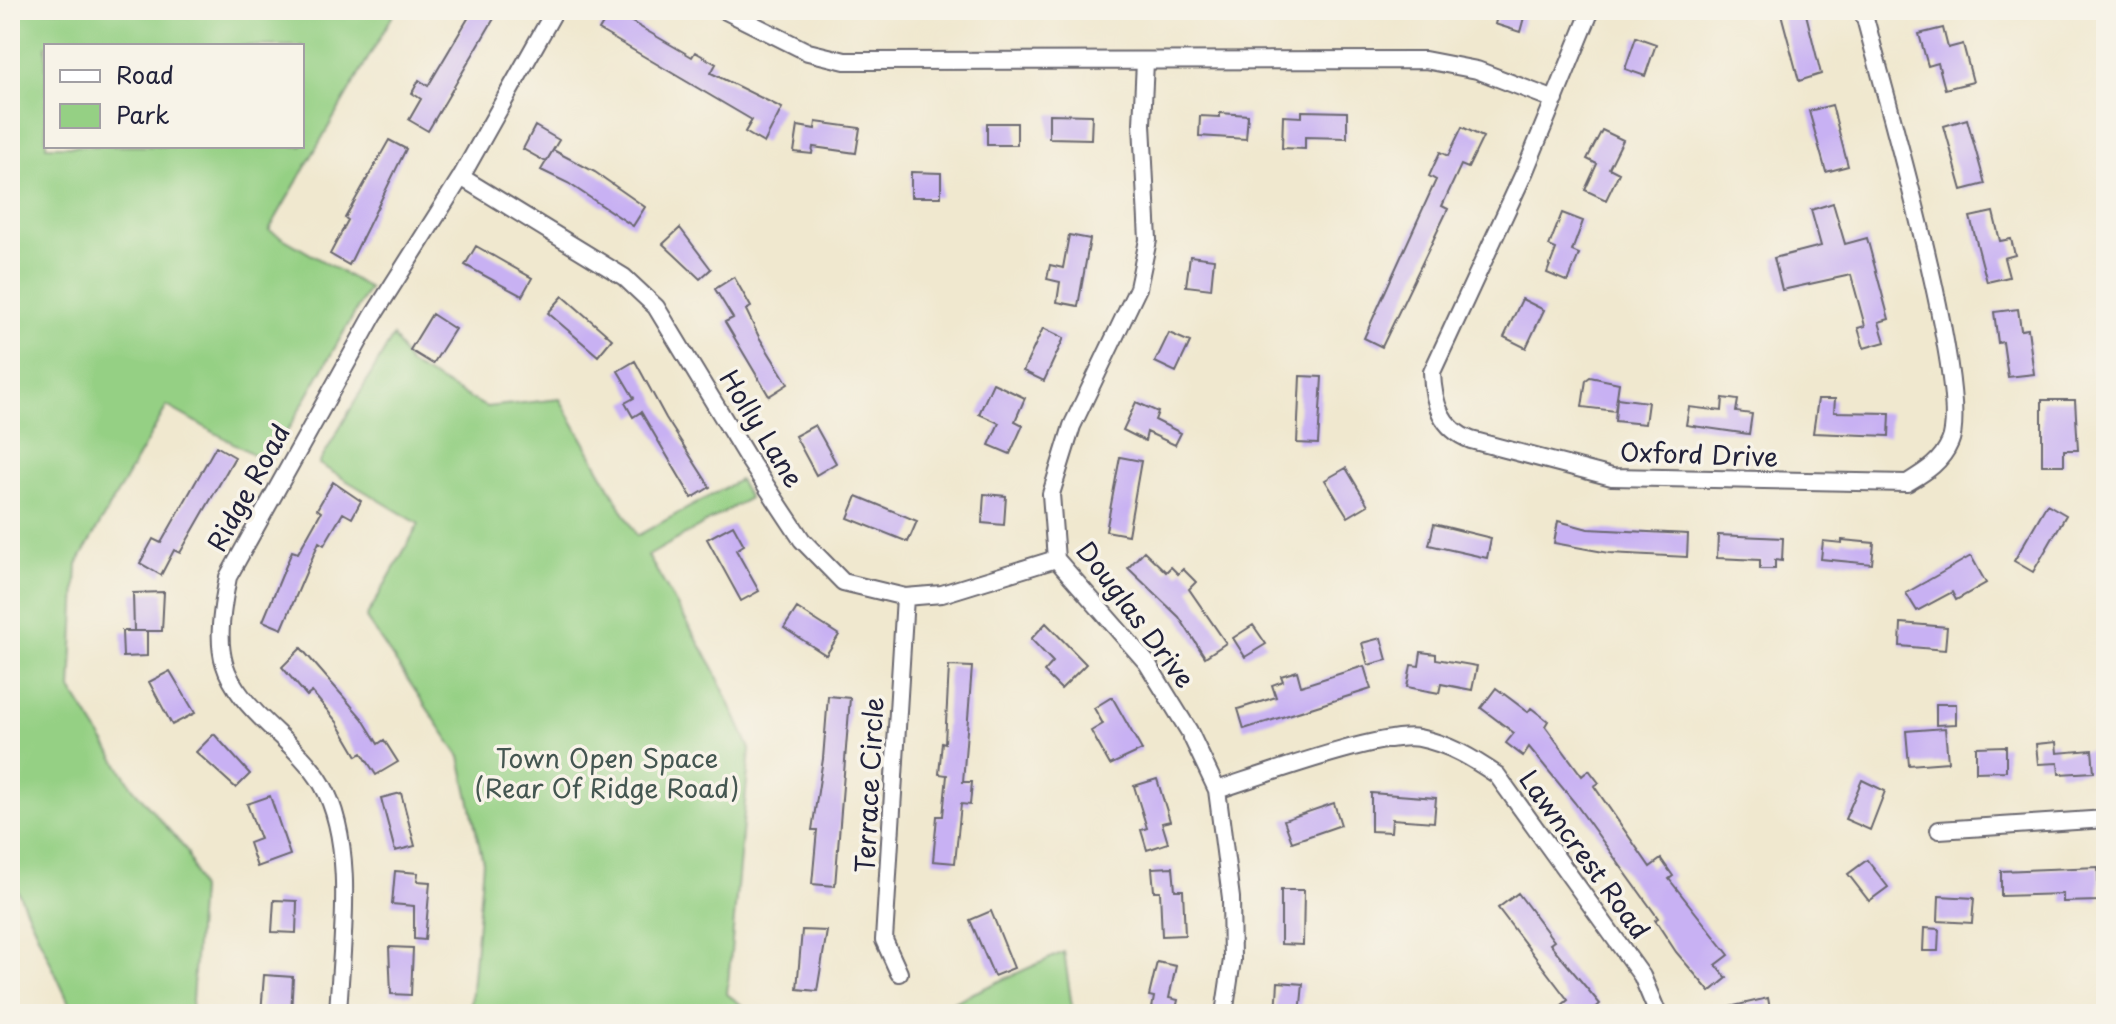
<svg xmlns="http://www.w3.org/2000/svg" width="2116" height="1024" viewBox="0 0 2116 1024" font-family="'Playpen Sans',sans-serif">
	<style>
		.green { fill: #95d084; stroke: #5c7960; stroke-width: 2; fill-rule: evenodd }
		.building { fill: #c8b1f3 }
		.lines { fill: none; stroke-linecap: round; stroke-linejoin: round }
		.street-casing { stroke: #6a676f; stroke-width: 20 }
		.street { stroke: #fff; stroke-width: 16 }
		.labels { text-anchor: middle; stroke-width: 7; stroke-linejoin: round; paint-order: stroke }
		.street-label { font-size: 26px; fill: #22223b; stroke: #f7f3e8 }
		.park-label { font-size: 26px; fill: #445651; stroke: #f7f3e8 }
	</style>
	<rect width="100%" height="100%" fill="#f7f3e8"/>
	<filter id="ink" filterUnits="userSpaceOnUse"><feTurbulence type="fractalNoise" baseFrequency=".0125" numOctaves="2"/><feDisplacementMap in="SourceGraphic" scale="16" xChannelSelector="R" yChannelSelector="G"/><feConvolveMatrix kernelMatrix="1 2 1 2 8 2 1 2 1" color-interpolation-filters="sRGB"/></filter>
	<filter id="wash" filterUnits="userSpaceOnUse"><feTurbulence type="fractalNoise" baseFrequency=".006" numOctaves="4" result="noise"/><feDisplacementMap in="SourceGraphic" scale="32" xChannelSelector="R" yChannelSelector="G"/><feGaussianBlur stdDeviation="1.8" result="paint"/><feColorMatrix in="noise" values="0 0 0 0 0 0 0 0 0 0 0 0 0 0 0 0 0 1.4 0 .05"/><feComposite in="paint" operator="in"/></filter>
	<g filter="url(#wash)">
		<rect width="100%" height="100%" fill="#f0e8cf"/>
		<path class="green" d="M10,10H396L269,230L369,288L269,463L167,406L77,564L71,689L133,788L187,851L200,890L191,1014H74L10,874ZM46,46H302V146H46Z
			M393,336L409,364L486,407L560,399L637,536L739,480L749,498L648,556L713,667L750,749L727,994L754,1014H470L483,862L460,757L366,618L419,524L319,464Z
			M1064,952L1073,1014H927Z"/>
		<g id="blocks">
			<path class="building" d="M473,10H499L428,131L409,120L421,99L412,93L419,80L428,86Z
				M611,10L692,57L695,52L716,64L711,73L782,108L764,143L745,132L752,120L599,30Z
				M1499,10H1526L1520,32L1495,24Z
				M1780,10H1805L1821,74L1799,81Z
				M1943,28L1948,48L1963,44L1973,82L1945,89L1938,63L1928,66L1919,34Z
				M1636,37L1656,44L1645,76L1625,69Z
				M1832,105L1848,166L1826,172L1809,111Z
				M1302,111L1347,112V138L1305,137V149L1282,148L1283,116L1302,117Z
				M1220,113L1248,115L1246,139L1199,136L1200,116L1220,117Z
				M1049,114L1092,115L1091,139L1049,138Z
				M1967,119L1985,184L1962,190L1944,126Z
				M816,122L860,128L856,153L813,147L812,154L794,152L798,126L815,129Z
				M987,123H1017V145H987Z
				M535,126L559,140L546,162L523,149Z
				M1462,127L1483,137L1468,168L1461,165L1442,206L1448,209L1382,347L1364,338L1436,180L1429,176L1440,152L1448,156Z
				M1602,130L1623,140L1609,168L1619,173L1606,200L1585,190L1597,164L1587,159Z
				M389,140L406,149L349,265L330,254L348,220L345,218Z
				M553,150L595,172L645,207L633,226L568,183L541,170Z
				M911,172L941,173V197H911Z
				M1833,203L1845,244L1867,238L1889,319L1879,322L1885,342L1864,348L1858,328L1865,326L1851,275L1782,290L1774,258L1821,246L1811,210Z
				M1993,212L2000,241L2011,239L2015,255L2004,258L2009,277L1987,282L1970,217Z
				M1562,213L1583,221L1572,251L1579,254L1568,282L1547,273L1556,249L1549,246Z
				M680,228L711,269L700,279L663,244Z
				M1069,235L1090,239L1078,306L1057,302L1060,282L1047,279L1050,265L1063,268Z
				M476,246L532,278L522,296L465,265Z
				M1190,256L1214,259L1211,289L1186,286Z
				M734,277L751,307L746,310L759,337L788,384L769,396L725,322L733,318L715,289Z
				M563,296L612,339L598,356L548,313Z
				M1522,299L1544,310L1526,348L1504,337Z
				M2018,309L2021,330L2028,329L2034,374L2008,377L2003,342L1998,343L1994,312Z
				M432,314L455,329L433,364L410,350Z
				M1043,328L1064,338L1044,381L1023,371Z
				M1169,333L1190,342L1176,372L1155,362Z
				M635,361L666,418L710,487L692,498L641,412L633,417L625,403L634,398L618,371Z
				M1300,376L1322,377L1318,444L1297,443Z
				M1590,377L1619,383L1615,411L1582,407L1586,380Z
				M993,383L1025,398L1015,421L1023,425L1010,454L989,445L999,423L979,414Z
				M1617,398L1648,402L1645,424L1615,421Z
				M1723,398L1738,400L1736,412L1752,414L1749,434L1686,425L1689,407L1722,411Z
				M1818,399H1835L1834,412L1890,413L1889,436L1813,433Z
				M2042,400H2075L2078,450H2064V465H2042Z
				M1136,402L1158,412L1155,420L1181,433L1175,445L1147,432L1145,441L1123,430Z
				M815,425L836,463L816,475L795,436Z
				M216,446L235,457L180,553L174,550L161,575L140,563L153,539L161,543Z
				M1120,457L1141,461L1128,535L1106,531Z
				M1346,468L1368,505L1348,517L1325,480Z
				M333,482L361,501L352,518L343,513L324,545L319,542L282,629L263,621L292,551L298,553L321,512L317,509Z
				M984,494L1006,496L1004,525L982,523Z
				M857,496L917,521L908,542L848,518Z
				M2047,504L2066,515L2033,572L2014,561Z
				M1558,521L1588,529L1688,534L1687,557L1609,553L1554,543Z
				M1434,524L1491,538L1487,558L1429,545Z
				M733,525L744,545L736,550L759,591L741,601L707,539Z
				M1718,535L1783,538L1782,561L1775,560V569H1760V560L1717,558Z
				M1842,540L1874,543L1872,564L1821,559L1823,541L1842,543Z
				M1144,551L1166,572L1171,567L1178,574L1183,569L1196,582L1189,589L1226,643L1205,657L1179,617L1128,568Z
				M1971,556L1986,583L1956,600L1952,592L1917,611L1906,593Z
				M164,592L162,631H134L133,593Z
				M797,608L839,635L826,655L784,628Z
				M1046,623L1086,664L1061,689L1044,672L1053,662L1031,639Z
				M1901,623L1947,627L1945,650L1900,646Z
				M1253,625L1266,644L1245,657L1233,638Z
				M122,631H147V656L123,657Z
				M1381,638L1387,660L1368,665L1362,643Z
				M301,648L362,718L378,744L384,740L398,762L376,775L362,753L357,756L337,722L312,692L307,696L282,667Z
				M1421,652L1436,654V659L1477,666L1472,690L1441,684L1439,693L1407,687L1411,665L1419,666Z
				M949,666L972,667L963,782H972L970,805L961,804L955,863L933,861L937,816H943L947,775L939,774L942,742L945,743Z
				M1364,666L1371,689L1244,729L1238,709L1276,697L1272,685L1283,681L1281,676L1297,671L1301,686Z
				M170,671L195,713L172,725L149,682Z
				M1496,688L1528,712L1531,708L1548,721L1545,726L1582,776L1589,770L1599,783L1594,786L1650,867L1661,859L1673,876L1669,879L1729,955L1716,965L1727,978L1710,992L1676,952L1655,920L1658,918L1575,803L1529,747L1523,756L1506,743L1514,733L1481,708Z
				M828,696L850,698L835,886L812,884L817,830H812L823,759Z
				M1112,697L1142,750L1110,765L1091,731L1103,724L1094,708Z
				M1936,704H1956V724L1936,725Z
				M1945,728L1948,762L1909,765L1906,731Z
				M214,734L250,774L236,788L196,752Z
				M2056,742L2057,753L2092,750L2094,772L2059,774L2058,763L2038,764L2036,744Z
				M2006,746V771L1976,772V747Z
				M1157,779L1170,821L1162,823L1168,843L1147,850L1141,830L1147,828L1134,786Z
				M1862,780L1885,791L1870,830L1845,819Z
				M401,793L415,846L395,851L381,798Z
				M1371,793L1436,798L1434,822L1392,819L1391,832L1371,831Z
				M270,796L290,855L257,867L249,843L260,839L247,804Z
				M1334,803L1341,825L1292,842L1284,820Z
				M1867,860L1888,887L1869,901L1848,874Z
				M1173,867L1175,890H1183L1185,935L1162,936L1160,891H1154L1152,868Z
				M2098,867L2099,901L2063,902V894L2001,896V871Z
				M395,871L418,873L417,881L430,882L425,940L414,939V906L392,904Z
				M1281,890H1304L1303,945L1281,944Z
				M1518,893L1554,941L1550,944L1600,1004L1589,1014H1569L1562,1005L1568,1000L1498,908Z
				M1939,896L1974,898L1972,923L1938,921Z
				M274,900L297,901L296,933L272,932Z
				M991,911L1014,968L994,976L970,920Z
				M1924,928L1939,929L1938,951H1923Z
				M802,930L827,931L817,991L797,989Z
				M389,947L413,948L411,995L391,994Z
				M1157,962L1176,966L1169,998L1178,1000L1175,1014H1151L1154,997L1149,996Z
				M264,975L293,977L291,1014H261Z
				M1278,982L1303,984L1300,1014H1276Z
				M1768,998L1771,1014H1725V1008Z"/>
		</g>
	</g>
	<g filter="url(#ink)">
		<use href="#blocks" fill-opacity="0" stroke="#6a676f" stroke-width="2"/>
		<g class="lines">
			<g class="street-casing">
				<path id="street" d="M724,10L808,52L845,61L1425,60L1477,70L1555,100
					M1591,10L1525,171L1432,372C1433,403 1441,429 1471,440L1612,477L1907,483C1925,472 1941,463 1950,442C1973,390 1881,82 1863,10
					M1145,62L1142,124L1148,240L1138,288L1072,426L1051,494L1056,559L1147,663L1189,731L1217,790L1231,898L1232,960L1224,1014
					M461,177L624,277L656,307L747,457L802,540L843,582L905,597L942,594L1056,559
					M1217,790C1258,777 1383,731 1419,738C1449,744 1472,758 1497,775L1642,976L1658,1014
					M1939,830L2106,819
					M899,973L884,940L905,597
					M338,1014C341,947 357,844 322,784C311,765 293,748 277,733C217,678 213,656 228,577L373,316L461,177L555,10"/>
			</g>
			<use href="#street" class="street"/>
		</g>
	</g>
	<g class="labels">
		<g class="street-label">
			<text transform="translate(761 429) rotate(58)" y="9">Holly Lane</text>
			<text transform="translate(1699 455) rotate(2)" y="9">Oxford Drive</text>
			<text transform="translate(249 488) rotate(-61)" y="9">Ridge Road</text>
			<text transform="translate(1135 615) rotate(53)" y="9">Douglas Drive</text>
			<text transform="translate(870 785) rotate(-87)" y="9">Terrace Circle</text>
			<text transform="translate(1584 855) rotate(54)" y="9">Lawncrest Road</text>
		</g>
		<g class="park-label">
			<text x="607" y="768">Town Open Space<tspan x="607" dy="30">(Rear Of Ridge Road)</tspan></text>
		</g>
	</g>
	<rect width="2116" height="1024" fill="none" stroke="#f7f3e8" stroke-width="40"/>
	<rect x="44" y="44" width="260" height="104" fill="#f7f3e8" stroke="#a29fa3" stroke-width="2"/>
	<rect x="60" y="70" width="40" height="12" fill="#ffffff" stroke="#a29fa3" stroke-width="2"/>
	<text x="116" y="84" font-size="24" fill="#22223b">Road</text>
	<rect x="60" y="104" width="40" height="24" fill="#95d084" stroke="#a29fa3" stroke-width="2"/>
	<text x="116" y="124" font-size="24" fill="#22223b">Park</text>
</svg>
